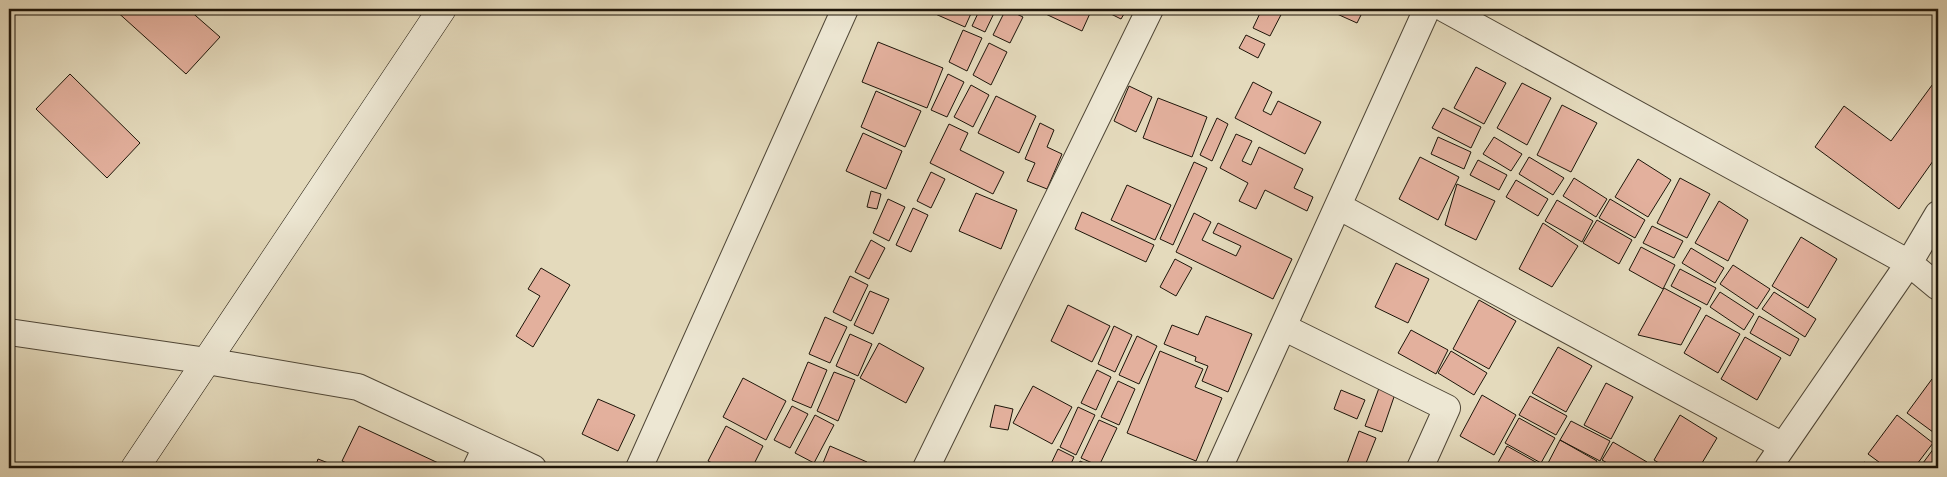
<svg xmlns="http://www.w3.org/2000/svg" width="1947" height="477" viewBox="0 0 1947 477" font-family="Cardo,serif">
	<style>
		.building { fill: #e3b09d; stroke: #1d1509 }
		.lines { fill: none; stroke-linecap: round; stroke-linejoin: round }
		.minor-casing { stroke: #4f4636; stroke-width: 28 }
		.secondary-casing { stroke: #1d1509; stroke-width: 29 }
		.minor { stroke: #ede7d3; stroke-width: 26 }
		.secondary { stroke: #ede7d3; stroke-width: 28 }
	</style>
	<rect width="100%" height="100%" fill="#e4dabc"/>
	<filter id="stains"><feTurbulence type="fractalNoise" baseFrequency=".004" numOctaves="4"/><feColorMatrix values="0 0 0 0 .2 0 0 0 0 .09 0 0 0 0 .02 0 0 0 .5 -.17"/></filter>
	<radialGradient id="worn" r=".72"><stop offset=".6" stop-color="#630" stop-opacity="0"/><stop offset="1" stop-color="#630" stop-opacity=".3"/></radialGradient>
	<path class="building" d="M114,9H188L220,37L186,74Z
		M924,9H973L965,27Z
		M980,9H996L985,32L972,26Z
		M1006,9L1023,17L1010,43L993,35Z
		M1035,9H1092L1082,31Z
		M1101,9H1127L1121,19Z
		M1262,9H1284L1270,36L1253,28Z
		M1326,9H1364L1357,23Z
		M963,30L982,38L967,71L949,62Z
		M1246,35L1265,44L1258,58L1239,48Z
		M878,42L943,68L927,108L862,82Z
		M989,43L1007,52L991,85L973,75Z
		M1476,67L1506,83L1484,124L1454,108Z
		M70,74L140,143L107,178L36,109Z
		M948,74L964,82L947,117L931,110Z
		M1938,77V154L1899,209L1815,147L1844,106L1891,141Z
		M1253,82L1272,92L1263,111L1271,115L1278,101L1321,122L1305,154L1235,118Z
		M1522,83L1551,98L1527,145L1497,128Z
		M971,85L989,95L973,127L954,117Z
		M1129,86L1152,97L1136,132L1114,121Z
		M876,91L921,111L905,147L861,127Z
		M996,96L1036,116L1019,153L978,133Z
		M1158,98L1207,117L1192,157L1143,138Z
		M1562,105L1597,123L1571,172L1537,155Z
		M1443,108L1481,127L1471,148L1432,128Z
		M1217,118L1228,124L1212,161L1200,155Z
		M1040,123L1054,130L1047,147L1062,154L1047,189L1027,181L1035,163L1025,159Z
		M949,124L968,133L960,150L1004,172L993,194L930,163Z
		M863,133L902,151L886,189L846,171Z
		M1236,134L1252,141L1242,161L1251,165L1259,147L1303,169L1294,188L1313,197L1307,211L1265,190L1256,209L1239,201L1248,183L1220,168Z
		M1438,137L1471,152L1464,169L1431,154Z
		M1494,137L1522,154L1511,171L1483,154Z
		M1420,157L1459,177L1438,220L1399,199Z
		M1529,157L1564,178L1553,195L1519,174Z
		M1638,159L1671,180L1648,217L1615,197Z
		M1478,160L1507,175L1499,190L1470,175Z
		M1194,162L1207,168L1173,245L1160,239Z
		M931,172L945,179L931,208L917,201Z
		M1574,178L1607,199L1596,217L1563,196Z
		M1680,178L1710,194L1687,238L1657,223Z
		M1516,180L1548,199L1538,216L1506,197Z
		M1457,184L1495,201L1476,240L1445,225Z
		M1127,185L1171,205L1155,240L1111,220Z
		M871,191L881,194L877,209L867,207Z
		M976,193L1017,210L1001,249L959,231Z
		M888,199L905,207L889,241L873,233Z
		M1610,199L1645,220L1635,238L1599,218Z
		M1557,200L1593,221L1582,242L1545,221Z
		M1719,201L1748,220L1728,261L1695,243Z
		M913,208L928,215L911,252L896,245Z
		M1082,212L1154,245L1146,262L1075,229Z
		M1194,213L1211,222L1202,240L1236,256L1241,246L1213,233L1218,223L1292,259L1273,299L1176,252Z
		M1597,220L1632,240L1619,264L1583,243Z
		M1543,223L1578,246L1552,287L1519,269Z
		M1652,226L1683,241L1674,258L1643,243Z
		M1801,237L1837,259L1808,308L1772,286Z
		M871,240L885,248L869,279L855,272Z
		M1641,247L1675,265L1663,289L1629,270Z
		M1691,248L1724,268L1715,283L1682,263Z
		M1175,259L1192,268L1176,296L1160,287Z
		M1396,263L1429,279L1408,323L1375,307Z
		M1733,265L1770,289L1757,309L1720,284Z
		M541,268L570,285L533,347L516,336L540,296L528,289Z
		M1680,269L1716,288L1707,305L1671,286Z
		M850,276L868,285L851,321L833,312Z
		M1664,288L1701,308L1681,345L1638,335Z
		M870,291L889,299L873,334L854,325Z
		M1720,292L1754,314L1744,330L1710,307Z
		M1774,292L1816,319L1805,337L1762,309Z
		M1479,300L1516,321L1489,369L1453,349Z
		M1068,305L1110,326L1092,362L1051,341Z
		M1706,315L1740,334L1718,373L1684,353Z
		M1206,316L1252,334L1228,392L1202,381L1208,366L1195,361L1196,357L1164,344L1172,325L1198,335Z
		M1759,316L1799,339L1790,356L1750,333Z
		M825,317L847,327L830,363L809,354Z
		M1114,326L1132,335L1115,372L1098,364Z
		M1411,330L1448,350L1436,374L1398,353Z
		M850,334L872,344L858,376L836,366Z
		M1137,336L1157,346L1139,384L1119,375Z
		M1745,337L1781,358L1757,400L1721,379Z
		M879,343L924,368L906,403L860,378Z
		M1558,347L1592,366L1566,412L1532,393Z
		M1160,351L1203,369L1195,387L1222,398L1196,461L1127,433Z
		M1451,351L1487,373L1474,395L1438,373Z
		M808,362L827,370L811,408L792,400Z
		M1097,370L1111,377L1096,410L1081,403Z
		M834,372L855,380L838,421L817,411Z
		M743,378L786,401L766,440L723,417Z
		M1932,379L1938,384L1937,435L1907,413Z
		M1118,381L1135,389L1119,425L1101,417Z
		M1606,383L1633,397L1611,439L1584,425Z
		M1033,386L1072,407L1052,444L1013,423Z
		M1379,388L1395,394L1382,432L1365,426Z
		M1341,390L1365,400L1357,419L1334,409Z
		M1482,395L1516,415L1494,455L1460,436Z
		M1530,396L1567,416L1556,435L1519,415Z
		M598,399L635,415L618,451L582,434Z
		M995,405L1013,409L1008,430L990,427Z
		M792,406L808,414L790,448L774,440Z
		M1078,407L1095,415L1076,455L1060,447Z
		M815,415L834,425L814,463L795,453Z
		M1680,415L1717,438L1699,468H1667L1654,460Z
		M1897,415L1933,443L1914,468H1887L1868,454Z
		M1519,418L1555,438L1541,463L1505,443Z
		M1099,420L1117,428L1099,466L1081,458Z
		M1571,421L1610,441L1600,461L1560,440Z
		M359,426L449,468H357L342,461Z
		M726,426L763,446L752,468H722L708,461Z
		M1359,431L1376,438L1364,468H1351L1346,466Z
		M1560,440L1597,461L1593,468H1553L1547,465Z
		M1613,442L1647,462L1644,468H1616L1602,460Z
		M1937,444L1938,468H1930L1923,463Z
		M830,446L867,462L864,468H834L823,463Z
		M1507,446L1541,465L1539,468H1495Z
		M1058,449L1074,457L1069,468H1049Z
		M318,459L336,466L335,468H315Z
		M1080,461L1095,468H1077Z
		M1864,462L1874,468H1860Z"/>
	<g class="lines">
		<g class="minor-casing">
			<path id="minor" d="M1445,9L1909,263L1768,468
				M1338,206L1783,446
				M1938,214L1909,263L1938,287
				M1283,327L1447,408L1420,468
				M9,332L207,361L358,387L533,468
				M476,468L486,447
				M639,468L845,9
				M926,468L1150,9
				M1219,468L1427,9"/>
		</g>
		<g class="secondary-casing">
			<path id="secondary" d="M135,468L442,9"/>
		</g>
		<use href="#minor" class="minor"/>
		<use href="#secondary" class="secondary"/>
	</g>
	<rect width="1947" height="477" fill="none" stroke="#e4dabc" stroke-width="30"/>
	<rect x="10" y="10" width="1927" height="457" fill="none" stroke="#1d1509" stroke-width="2.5"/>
	<rect x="15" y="15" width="1917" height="447" fill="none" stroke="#1d1509"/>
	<rect width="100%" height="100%" filter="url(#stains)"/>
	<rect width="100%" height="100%" fill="url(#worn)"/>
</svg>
